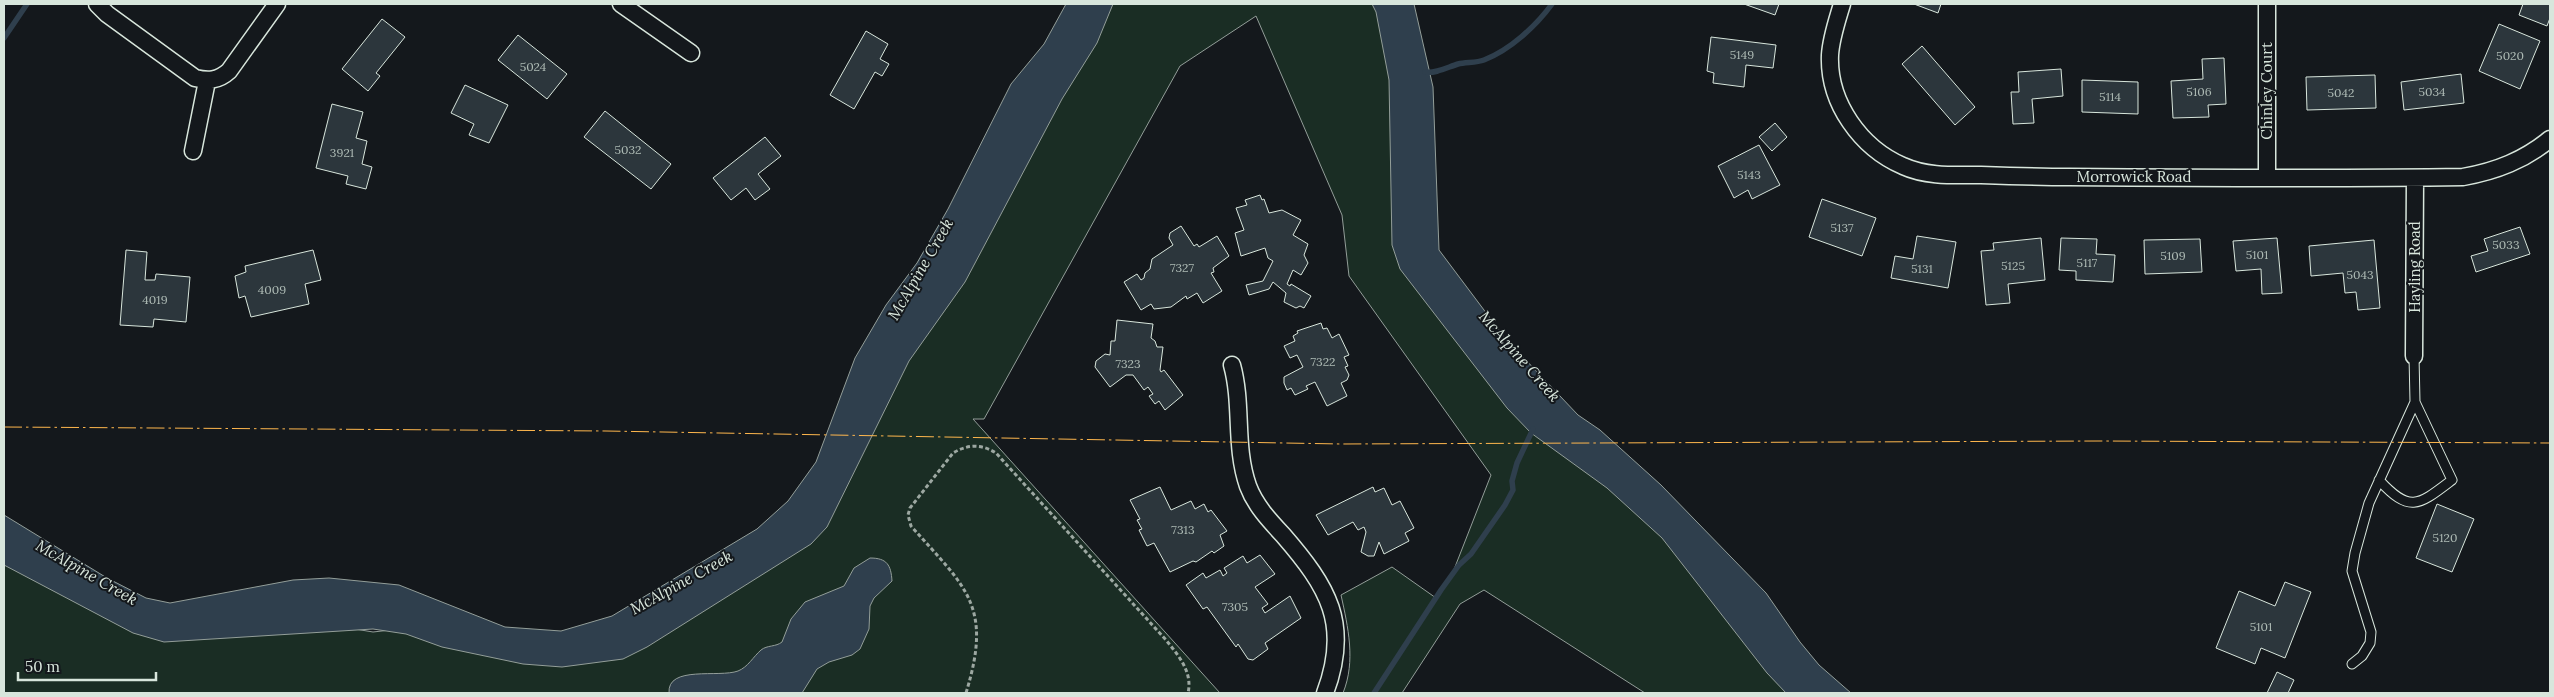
<svg xmlns="http://www.w3.org/2000/svg" width="2554" height="697" viewBox="0 0 2554 697" font-family="Lora,serif">
	<style>
		.green { fill: #1a2d24; stroke: #939e99 }
		.water { fill: #2f3f4d; stroke: #939e99 }
		.lines { fill: none; stroke-linecap: round; stroke-linejoin: round }
		.stream { stroke: #2f3f4d; stroke-width: 5.5 }
		.building { fill: #2c363c; stroke: #d8e6dc }
		.service-casing { stroke: #d8e6dc; stroke-width: 11 }
		.minor-casing { stroke: #d8e6dc; stroke-width: 19 }
		.path { stroke: #9da8a2; stroke-width: 3; stroke-dasharray: 4 2.5; stroke-linecap: butt }
		.service { stroke: #14181c; stroke-width: 9 }
		.minor { stroke: #14181c; stroke-width: 16 }
		.power { stroke: #ffb74d; stroke-width: 1; stroke-dasharray: 18 4 2.5 4; stroke-linecap: butt }
		.labels { text-anchor: middle; stroke-width: 4; stroke-linejoin: round; paint-order: stroke }
		.number-label { font-size: 12px; fill: #adbab4 }
		.street-label { font-size: 15px; fill: #d8e6dc; stroke: #14181c }
		.water-label { font-size: 16px; font-style: italic; fill: #d8e6dc; stroke: #14181c }
	</style>
	<rect width="100%" height="100%" fill="#14181c"/>
	<path class="green" d="M1084,4H1400L1421,286L1822,693H1645L1484,590L1460,604L1402,693H1343C1356,661 1348,627 1341,595L1392,567L1436,598L1453,572L1491,475L1349,276L1342,215L1256,16L1180,66L984,419H973L1220,693H4V526L136,613L337,626L373,632L444,624L556,649L766,551Z"/>
	<path class="water" d="M1066,4H1113L1097,43L1062,99L965,282L909,361L827,527L811,544L647,647L623,659L562,667L523,664L442,647L406,634L373,629L164,642L133,633L4,565V515L107,578L146,598L170,603L293,580L329,578L399,585L505,627L561,631L612,616L757,529L788,501L816,462L855,358L886,305L917,263L948,209L1011,84L1044,44Z
		M1372,4H1414L1433,87L1439,250L1505,338L1578,415L1600,430L1661,485L1766,593L1800,642L1819,665L1851,693H1786L1767,673L1662,538L1607,488L1531,433L1507,408L1400,269L1392,245L1389,80L1376,12Z
		M870,558C887,558 891,565 892,581L874,598L870,606L869,629L860,649L852,655L829,662L817,669L802,693H669C667,665 719,678 738,671C748,667 753,657 761,650C767,645 776,647 782,642L791,619L805,602L844,586L854,568Z"/>
	<g class="lines">
		<path class="stream" d="M4,38L27,4
			M1425,72C1435,74 1448,67 1458,64C1466,62 1476,63 1484,60C1510,50 1536,26 1552,4
			M1374,693L1441,590L1459,565L1471,554L1505,505L1513,490L1512,481L1517,463L1533,429"/>
	</g>
	<path class="building" d="M1744,4H1779L1775,15Z
		M1914,4H1941L1938,13Z
		M2523,4H2550V18L2547,26L2519,15Z
		M382,19L405,37L376,73L380,76L368,91L342,69Z
		M2499,24L2540,41L2520,89L2479,71Z
		M866,31L888,44L880,59L889,64L882,76L875,72L854,109L830,95Z
		M518,35L567,74L547,99L498,60Z
		M1711,37L1776,45L1773,68L1746,65L1744,87L1713,83L1714,73L1707,71Z
		M1922,46L1975,107L1955,125L1902,64Z
		M2224,58L2226,104L2208,105L2209,117L2173,118L2171,81L2203,79L2202,59Z
		M2061,69L2063,96L2032,99L2034,123L2013,124L2011,92H2019L2018,72Z
		M2461,74L2464,103L2404,110L2401,82Z
		M2375,75L2376,108L2307,110L2306,77Z
		M2082,80L2138,82V114L2082,112Z
		M465,85L508,105L489,143L469,135L474,124L451,113Z
		M332,104L363,112L356,138L367,141L362,164L372,167L366,189L346,184L348,176L316,168Z
		M605,111L671,164L651,189L584,137Z
		M1775,123L1787,137L1772,151L1759,137Z
		M765,137L781,156L758,174L770,189L755,200L746,188L731,200L713,178Z
		M1759,145L1780,185L1752,199L1748,190L1734,198L1718,166Z
		M1260,195L1262,200L1264,199L1269,213L1282,210L1301,220L1293,235L1308,244L1304,255L1308,263L1301,275L1293,270L1287,284L1290,286L1291,284L1311,296L1304,308L1300,306L1296,308L1284,302L1286,293L1273,282L1269,289L1249,295L1246,285L1263,281L1273,261L1268,258L1265,248L1241,256L1235,233L1244,230L1236,208L1247,205L1245,200Z
		M1822,199L1876,218L1862,256L1809,237Z
		M1181,226L1194,246L1197,244L1199,247L1217,236L1229,256L1213,268L1214,272L1211,273L1222,291L1203,303L1197,293L1187,299L1186,296L1171,307L1154,309L1151,304L1141,310L1124,282L1137,274L1141,280L1144,278L1145,273L1150,269L1152,259L1173,245L1169,238L1170,233Z
		M2520,227L2530,254L2476,272L2471,256L2488,251L2484,239Z
		M1917,236L1956,242L1948,288L1891,278L1895,256L1913,259Z
		M2041,238L2045,280L2008,284L2010,303L1986,305L1981,251L1994,250L1993,243Z
		M2061,238L2097,239L2096,254L2115,255L2113,282L2076,280V271L2059,270Z
		M2277,238L2282,293L2262,294L2261,269L2236,271L2233,241Z
		M2200,239L2202,272L2145,274L2144,240Z
		M2374,240L2380,308L2358,310L2356,292L2345,293L2343,273L2311,276L2309,246Z
		M126,250L147,252L145,280H155L156,274L190,277L186,322L154,319L153,327L120,325Z
		M313,250L321,280L305,284L309,304L251,317L245,296L239,298L235,276L246,272L245,266Z
		M1117,320L1153,324L1151,338L1155,341L1157,347H1163L1160,370L1161,372L1164,370L1183,395L1165,410L1159,401L1155,404L1149,396L1153,394L1148,387L1144,390L1133,375H1126L1110,387L1095,367L1096,361L1105,354L1110,355L1111,341H1115Z
		M1321,323L1323,329L1327,328L1332,338L1339,334L1349,355L1344,357L1348,366L1345,367L1349,375L1347,380L1341,383L1347,396L1327,406L1315,382L1306,386L1308,389L1295,395L1291,388L1287,390L1284,383V377L1303,367L1297,355L1290,358L1284,346L1295,341L1293,336L1298,333L1297,331Z
		M1160,487L1171,510L1191,501L1195,509L1204,504L1208,512L1211,510L1227,531L1220,535L1224,546L1214,553L1212,551L1196,562L1193,561L1170,572L1154,543L1147,546L1139,530L1142,529L1137,520L1140,519L1130,500Z
		M1373,487L1375,492L1384,488L1392,505L1400,501L1414,528L1405,533L1409,541L1384,554L1379,542L1374,556H1368L1361,552L1366,532L1364,527L1358,530L1353,522L1328,535L1316,515Z
		M2437,504L2474,519L2452,572L2416,558Z
		M1260,555L1275,574L1255,587L1268,604L1262,608L1265,613L1290,596L1301,618L1265,643L1268,649L1253,660L1248,659L1238,644L1236,647L1207,607L1203,609L1186,585L1203,573L1206,578L1220,570L1223,576L1227,573L1224,568L1243,556L1247,563Z
		M2285,582L2311,592L2285,658L2261,648L2255,664L2216,648L2239,591L2275,606Z
		M2277,672L2294,680L2288,693H2267Z"/>
	<g class="lines">
		<g class="service-casing">
			<path id="service" d="M2379,480C2410,514 2419,505 2452,480L2415,402L2414,356
				M2352,664L2362,656L2370,643L2371,632L2352,571L2355,553L2369,503L2415,402"/>
		</g>
		<g class="minor-casing">
			<path id="minor" d="M97,4L107,14L195,78C208,81 218,81 229,71L277,4
				M621,4L691,53
				M1842,4C1837,21 1831,38 1830,55C1828,103 1861,148 1903,166C1927,177 1955,175 1981,175C2010,176 2040,177 2069,177C2200,178 2332,179 2463,177C2497,171 2524,160 2550,139
				M193,151L207,81
				M2267,178V4
				M2414,356L2415,178
				M1232,365C1243,405 1234,446 1248,486C1255,505 1269,520 1283,535C1328,587 1351,624 1325,693"/>
		</g>
		<path class="path" d="M966,693C993,605 966,588 911,526L908,515L910,508L953,453C968,444 982,444 996,453L1166,640C1178,655 1193,672 1188,693"/>
		<use href="#service" class="service"/>
		<use href="#minor" class="minor"/>
		<path class="power" d="M4,427L606,431L1341,444L2100,441L2550,443"/>
	</g>
	<g class="labels">
		<g class="number-label">
			<text x="1742" y="59">5149</text>
			<text x="2510" y="60">5020</text>
			<text x="533" y="71">5024</text>
			<text x="2199" y="96">5106</text>
			<text x="2432" y="96">5034</text>
			<text x="2341" y="97">5042</text>
			<text x="2110" y="101">5114</text>
			<text x="628" y="154">5032</text>
			<text x="342" y="157">3921</text>
			<text x="1749" y="179">5143</text>
			<text x="1842" y="232">5137</text>
			<text x="2506" y="249">5033</text>
			<text x="2257" y="259">5101</text>
			<text x="2173" y="260">5109</text>
			<text x="2087" y="267">5117</text>
			<text x="2013" y="270">5125</text>
			<text x="1182" y="272">7327</text>
			<text x="1922" y="273">5131</text>
			<text x="2360" y="279">5043</text>
			<text x="272" y="294">4009</text>
			<text x="155" y="304">4019</text>
			<text x="1323" y="366">7322</text>
			<text x="1128" y="368">7323</text>
			<text x="1183" y="534">7313</text>
			<text x="2445" y="542">5120</text>
			<text x="1235" y="611">7305</text>
			<text x="2261" y="631">5101</text>
		</g>
		<g class="street-label">
			<text transform="translate(2267 91) rotate(-90)" y="5">Chinley Court</text>
			<text x="2134" y="182">Morrowick Road</text>
			<text transform="translate(2415 267) rotate(-90)" y="5">Hayling Road</text>
		</g>
		<g class="water-label">
			<text transform="translate(920 269) rotate(-60)" y="6">McAlpine Creek</text>
			<text transform="translate(1520 356) rotate(49)" y="6">McAlpine Creek</text>
			<text transform="translate(87 572) rotate(30)" y="6">McAlpine Creek</text>
			<text transform="translate(681 582) rotate(-29)" y="6">McAlpine Creek</text>
		</g>
	</g>
	<rect width="2554" height="697" fill="none" stroke="#d8e6dc" stroke-width="10"/>
	<path d="M18 672v8h138v-8" fill="none" stroke="#d8e6dc" stroke-width="2.5"/>
	<text x="25" y="672" font-size="15" fill="#d8e6dc" stroke="#14181c" stroke-width="4" paint-order="stroke">50 m</text>
</svg>
